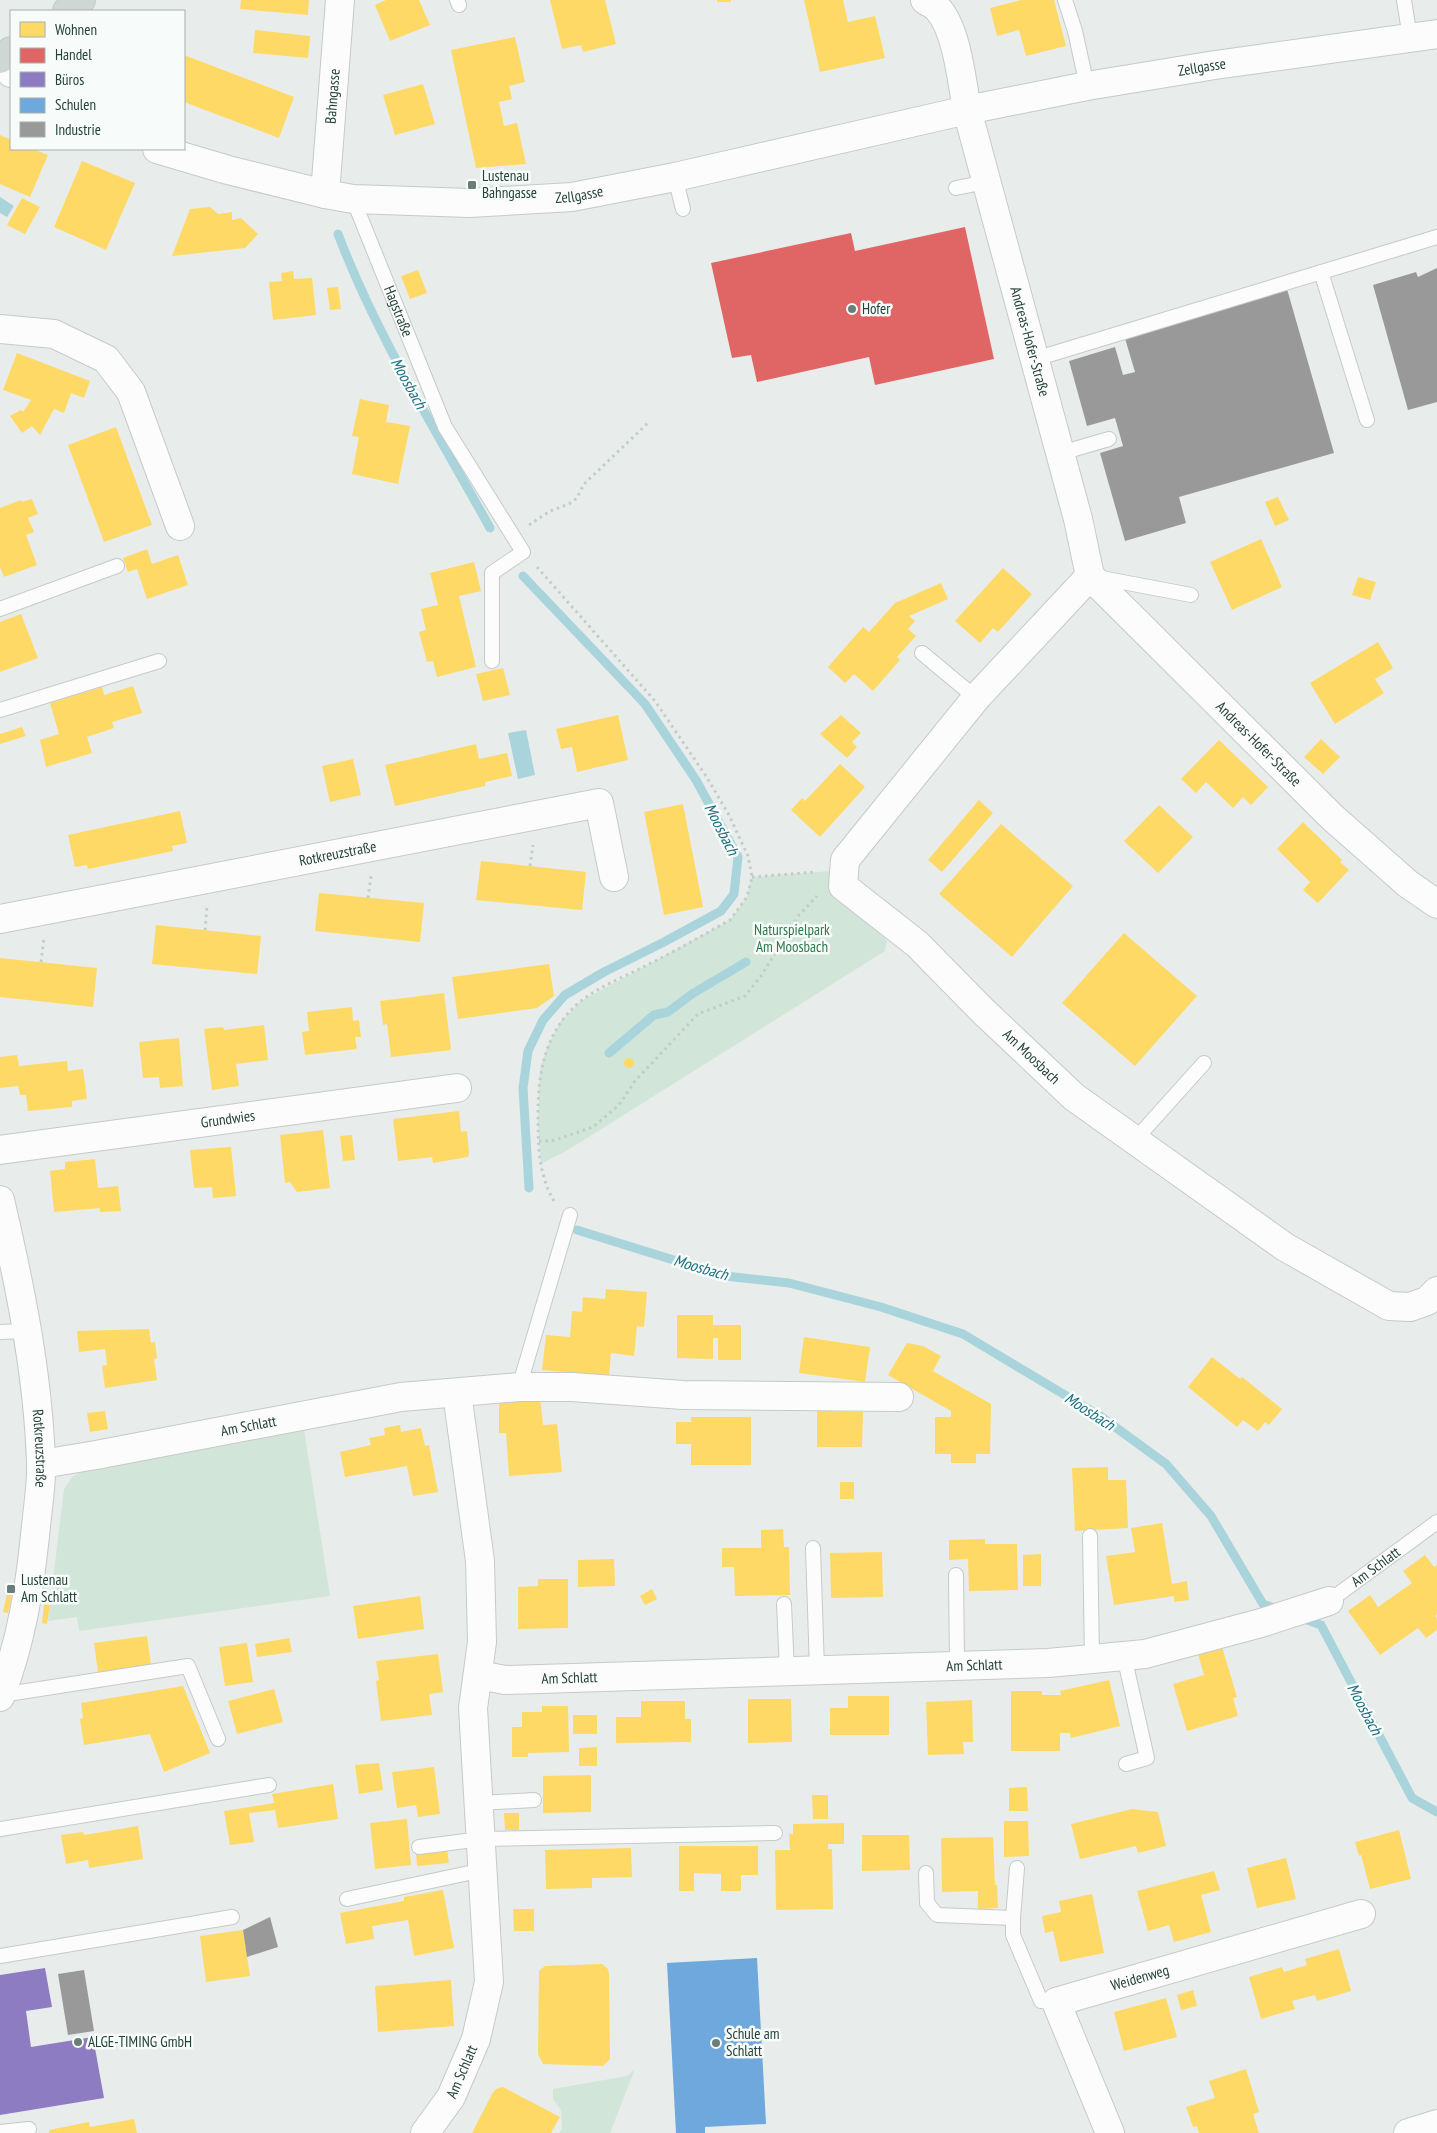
<svg xmlns="http://www.w3.org/2000/svg" width="1437" height="2133" viewBox="0 0 1437 2133" font-family="'PT Sans Narrow',sans-serif">
	<style>
		.green { fill: #d1e6d8 }
		.water { fill: #a9d4db }
		.homes { fill: #ffd966 }
		.shops { fill: #e06666 }
		.offices { fill: #8e7cc3 }
		.schools { fill: #6fa8dc }
		.industry { fill: #999 }
		.lines { fill: none; stroke-linecap: round; stroke-linejoin: round }
		.stream { stroke: #a9d4db; stroke-width: 9 }
		.lane-casing { stroke: #c5cac8; stroke-width: 16 }
		.street-casing { stroke: #c5cac8; stroke-width: 30 }
		.secondary-casing { stroke: #c3cbc8; stroke-width: 30 }
		.primary-casing { stroke: #c3ccc9; stroke-width: 30 }
		.path { stroke: #c3ccca; stroke-width: 3; stroke-dasharray: 2.5 4; stroke-linecap: butt }
		.lane { stroke: #fcfcfc; stroke-width: 14 }
		.street { stroke: #fcfcfc; stroke-width: 28 }
		.secondary { stroke: #fcfcfc; stroke-width: 28 }
		.primary { stroke: #cfd7d5; stroke-width: 28 }
		.poi-dot { fill: #697e78; stroke: #f7fbf9; stroke-width: 2 }
		.labels { text-anchor: middle; stroke-width: 5; stroke-linejoin: round; paint-order: stroke }
		.street-label { font-size: 15px; fill: #24423a; stroke: #f7fbf9 }
		.poi-label { font-size: 15px; fill: #24423a; stroke: #f7fbf9; text-anchor: start }
		.park-label { font-size: 15px; fill: #2d7a4b; stroke: #f7fbf9 }
		.water-label { font-size: 16px; font-style: italic; fill: #1c6f80; stroke: #f7fbf9 }
	</style>
	<rect width="100%" height="100%" fill="#e8edeb"/>
	<path class="green" d="M844,870L843,886L837,900L873,925L887,941L885,951L568,1150L541,1164L538,1123L540,1069L548,1045L561,1021L581,1001L730,920L747,897L752,877Z
		M304,1429L330,1596L79,1631L77,1617L48,1621L64,1489L72,1477L87,1469Z
		M635,2069L610,2133H559L562,2129L561,2110L553,2099V2089L627,2076Z"/>
	<path class="water" d="M0,197L14,206L7,217L0,213Z
		M526,730L535,775L518,779L508,733Z"/>
	<path class="homes" d="M241,0H309L308,15L240,9Z
		M386,0H419L430,25L390,41L375,5Z
		M550,0H605L616,44L583,52L581,45L562,49Z
		M717,0H731V2H717Z
		M804,0H843L848,22L875,16L885,58L820,72Z
		M1021,0H1054L1066,46L1026,56L1019,30L997,36L990,8Z
		M255,30L310,36L308,58L253,53Z
		M515,37L525,82L509,86L512,99L499,102L504,126L517,123L526,164L476,168L451,50Z
		M184,55L294,97L279,138L184,102Z
		M423,84L435,124L395,135L383,95Z
		M0,135L11,140V149H33L48,155L30,197L0,184Z
		M82,161L135,183L106,250L54,227Z
		M22,198L40,207L25,234L7,225Z
		M210,207L218,214L232,212V220L241,218L258,234L245,248L172,256L190,209Z
		M418,270L427,293L410,299L401,276Z
		M293,271L294,279L312,278L316,315L273,320L269,282L282,281L281,273Z
		M338,287L341,309L330,310L327,288Z
		M17,353L90,381L84,398L71,393L64,413L54,409L40,435L32,426L22,433L10,416L21,410L23,412L31,400L3,390Z
		M360,399L389,405L386,422L410,426L398,484L352,474L359,437L352,436Z
		M116,427L152,525L104,542L68,445Z
		M1278,497L1289,520L1275,526L1265,502Z
		M32,499L38,514L28,518L34,532L26,535L37,565L4,577L0,567V508L21,500L22,502Z
		M1261,539L1282,587L1232,610L1210,562Z
		M147,549L152,564L178,555L188,585L147,599L137,569L128,572L123,558Z
		M474,562L481,591L459,596L476,667L437,677L433,661L427,662L419,632L426,630L421,609L438,605L430,573Z
		M1003,568L1032,594L998,632L993,628L980,643L955,621Z
		M1358,577L1376,582L1370,600L1352,595Z
		M941,583L948,599L909,616L915,621L908,629L916,636L897,657L900,660L873,691L854,674L845,683L828,667L863,627L869,632L895,603Z
		M21,614L38,658L0,672V622Z
		M1378,642L1393,668L1375,679L1384,693L1335,724L1310,683Z
		M503,668L510,695L483,701L476,674Z
		M133,686L142,713L112,722L114,728L87,737L92,753L46,767L40,740L59,734L50,703L102,687L104,695Z
		M618,715L628,760L577,772L572,747L561,749L556,729Z
		M841,715L861,733L852,742L857,747L847,758L820,734Z
		M22,727L26,736L0,744V734Z
		M1321,739L1340,757L1323,774L1304,757Z
		M1219,740L1268,787L1251,805L1243,797L1233,808L1206,782L1196,793L1181,779Z
		M476,744L479,759L507,753L512,776L485,782V786L395,806L385,765Z
		M353,759L361,795L330,802L322,766Z
		M840,764L865,787L820,837L791,810L802,798L805,801Z
		M979,800L993,813L942,872L928,860Z
		M683,804L703,907L664,915L644,812Z
		M1159,805L1193,837L1158,873L1124,841Z
		M180,811L187,843L172,846L173,851L88,869L87,865L75,867L68,835Z
		M1303,822L1342,860L1340,862L1349,870L1318,903L1303,890L1310,882L1277,849Z
		M1001,824L1073,886L1012,957L939,894Z
		M481,861L586,872L582,910L476,900Z
		M319,893L424,903L420,942L315,931Z
		M156,925L261,936L257,974L152,964Z
		M1124,933L1197,996L1135,1066L1062,1003Z
		M0,958L97,968L93,1007L0,997Z
		M549,964L554,996L537,1008L458,1019L452,977Z
		M444,993L451,1050L391,1057L387,1024L383,1025L380,1001Z
		M352,1007L353,1021L359,1020L361,1037H355L357,1049L305,1055L302,1032L309,1031L307,1012Z
		M264,1025L268,1060L236,1064L239,1086L212,1090L204,1029L223,1027L224,1030Z
		M179,1038L183,1086L160,1088L159,1077L143,1078L139,1042Z
		M17,1055L19,1066L67,1061L68,1071L83,1069L87,1099L72,1101V1107L28,1111L26,1095H20L18,1086L0,1088V1057Z
		M624 1063a5 5 0 1 1 10 0a5 5 0 1 1-10 0Z
		M459,1111L461,1132L467,1131L469,1153L468,1157L433,1163L432,1157L398,1161L393,1119Z
		M323,1130L330,1188L297,1192L290,1182L285,1183L280,1135Z
		M352,1135L355,1160L343,1161L340,1136Z
		M231,1147L236,1196L213,1198L212,1187L194,1188L190,1150Z
		M95,1159L98,1188L118,1186L121,1211L100,1212V1208L54,1212L50,1171L65,1169V1162Z
		M606,1289L647,1292L644,1327L637,1326L634,1356L611,1353L609,1376L542,1370L546,1335L570,1337L572,1311L582,1312L583,1297L605,1299Z
		M677,1315H713V1325H741V1360H718V1338H713V1359L677,1358Z
		M149,1329L151,1343L155,1342L157,1358L154,1359L157,1380L105,1388L102,1366L107,1365L105,1349L79,1352L77,1331Z
		M804,1337L870,1347L865,1382L799,1373Z
		M907,1343L923,1346L941,1356L933,1371L991,1404L990,1454H976V1463H951V1454H935V1417H951V1411L888,1375Z
		M1212,1357L1240,1379L1242,1377L1282,1409L1269,1425L1265,1422L1258,1431L1243,1420L1237,1427L1188,1387Z
		M540,1397L543,1425L557,1424L562,1472L509,1476L506,1433H499V1400Z
		M105,1411L108,1429L90,1432L87,1413Z
		M817,1411L863,1412L862,1447H817Z
		M691,1417H751V1465H691V1444H676V1422H691Z
		M400,1425L401,1432L421,1428L425,1446L429,1445L438,1492L413,1496L407,1466L345,1477L340,1452L371,1445L369,1438L385,1435L384,1428Z
		M1108,1467V1480H1126L1128,1528L1075,1531L1072,1468Z
		M840,1482H854V1499H840Z
		M1162,1523L1172,1584L1187,1581L1189,1600L1174,1602V1596L1114,1605L1106,1556L1135,1552L1131,1528Z
		M783,1529L784,1547H789L790,1595L735,1596L734,1567H722V1548H761V1530Z
		M985,1539V1544H1017L1018,1590L969,1591L968,1559L949,1560V1540Z
		M882,1552L883,1597L831,1598L830,1553Z
		M1041,1554V1586H1023V1555Z
		M1425,1555L1434,1567L1437,1565V1614L1435,1616L1437,1618V1630L1426,1638L1418,1628L1380,1655L1348,1611L1370,1595L1378,1607L1412,1583L1403,1571Z
		M614,1559L615,1586L578,1587V1560Z
		M538,1579H568V1628L518,1629V1587L538,1586Z
		M652,1589L657,1599L645,1605L640,1596Z
		M7,1594L12,1595L8,1613L3,1612Z
		M420,1596L424,1629L358,1639L353,1606Z
		M44,1604L50,1605L47,1624L42,1623Z
		M147,1636L151,1665L98,1672L94,1643Z
		M289,1638L292,1652L257,1657L255,1644Z
		M247,1643L253,1682L225,1686L219,1647Z
		M1222,1647L1237,1697L1233,1698L1238,1716L1187,1731L1173,1684L1204,1675L1198,1654Z
		M438,1654L443,1692L429,1694L432,1715L381,1721L376,1681L379,1680L376,1661Z
		M1109,1680L1120,1726L1071,1738L1070,1733H1060V1751H1011V1691H1042V1695H1061L1060,1691Z
		M183,1686L210,1753L164,1772L150,1734L84,1745L80,1719L83,1718L81,1703Z
		M274,1689L283,1722L237,1734L228,1701Z
		M848,1696H889V1735H830V1708H848Z
		M748,1699H791L792,1742L748,1743Z
		M972,1700L973,1742H963L964,1754L928,1755L926,1702Z
		M641,1701H685V1719H691V1742L616,1743V1717H641Z
		M542,1706H568L569,1752L528,1753V1757H512V1727H522V1712H542Z
		M573,1715H597V1734H573Z
		M597,1747V1766H579V1748Z
		M379,1763L383,1790L359,1794L355,1765Z
		M434,1767L440,1814L418,1817L416,1805L397,1808L392,1772Z
		M591,1775V1812L543,1813V1776Z
		M333,1784L338,1819L278,1828L275,1810L249,1813L254,1842L230,1845L224,1811L274,1803L272,1794Z
		M1027,1787L1028,1811H1009V1788Z
		M812,1795H828V1819H813Z
		M1132,1809L1158,1812L1166,1846L1138,1853L1136,1846L1080,1859L1071,1824Z
		M504,1813H519V1830H505Z
		M407,1819L411,1865L375,1869L370,1823Z
		M1004,1821H1028L1029,1856L1004,1857Z
		M844,1823V1844H828V1849H832L833,1909L776,1910L775,1850H790L789,1834H793V1824Z
		M138,1826L143,1859L89,1868L88,1860L66,1864L61,1835L83,1832L84,1835Z
		M1399,1830L1411,1879L1370,1889L1361,1855L1359,1856L1355,1842Z
		M862,1835H909L910,1870L862,1871Z
		M993,1837L995,1885H997L998,1908L978,1909V1891L942,1892L941,1838Z
		M679,1846H758V1875H741V1891H721V1874L694,1873V1891H679Z
		M631,1848L632,1877L592,1878V1888L546,1889L545,1850Z
		M447,1849L449,1863L417,1866L416,1852Z
		M1286,1858L1296,1899L1257,1908L1247,1868Z
		M1214,1871L1220,1890L1201,1895L1211,1932L1174,1942L1169,1925L1148,1931L1137,1891Z
		M443,1890L454,1948L414,1956L408,1920L372,1926L374,1939L346,1944L340,1913L404,1901V1897Z
		M1092,1894L1104,1953L1060,1962L1053,1931L1045,1933L1042,1916L1061,1912L1059,1901Z
		M513,1909H534V1931H514Z
		M243,1930L250,1976L206,1982L200,1936Z
		M1339,1949L1351,1991L1317,2001L1315,1995L1292,2001L1295,2009L1261,2019L1249,1977L1282,1967L1284,1972L1307,1965L1305,1959Z
		M602,1964L608,1969L609,1974L610,2059L603,2066L543,2064L538,2054L539,1971L545,1966Z
		M451,1980L454,2026L378,2032L375,1986Z
		M1193,1990L1197,2006L1181,2010L1177,1995Z
		M1166,1998L1177,2037L1124,2051L1114,2012Z
		M1246,2069L1259,2112L1253,2114L1259,2133H1199L1197,2126L1193,2127L1186,2107L1215,2098L1209,2081Z
		M503,2087L560,2117L551,2133H472L492,2094L496,2089Z
		M134,2119L137,2133H49V2130L89,2122L90,2127Z"/>
	<path class="shops" d="M965,227L994,359L875,385L869,357L757,382L751,355L732,358L711,263L851,233L855,251Z"/>
	<path class="offices" d="M45,1968L52,2007L26,2011L31,2047L93,2037L104,2098L0,2115V1975Z"/>
	<path class="schools" d="M757,1958L766,2124L705,2127V2133H676L667,1963Z"/>
	<path class="industry" d="M1437,268V402L1408,410L1373,285L1416,272L1418,277Z
		M1287,289L1334,453L1179,497L1186,523L1125,541L1100,453L1123,446L1115,418L1087,426L1069,361L1115,347L1123,375L1135,372L1124,335Z
		M270,1917L278,1947L247,1957L243,1930Z
		M84,1970L94,2031L68,2035L58,1974Z"/>
	<g class="lines">
		<path class="stream" d="M338,234C377,337 437,432 490,528
			M523,576L645,704L696,780L738,857L734,894L721,911L664,942L604,972L565,995L543,1020L528,1051L523,1088L529,1188
			M609,1053L654,1015L668,1012L692,994L746,962
			M577,1230L725,1276L789,1283L881,1307L963,1334L1100,1416L1166,1464L1211,1516L1263,1604L1280,1610
			M1299,1617L1321,1625L1412,1798L1437,1812"/>
		<g class="lane-casing">
			<g id="lane">
				<path d="M457,0L459,5"/>
				<path d="M1065,0L1075,31L1087,86"/>
				<path d="M1404,0L1410,38"/>
				<path d="M675,177L683,209"/>
				<path d="M956,188L986,182"/>
				<path id="s1" d="M353,199L445,427L523,552L492,573V661"/>
				<path d="M1321,272L1367,420"/>
				<path d="M1035,359L1437,237"/>
				<path d="M1061,453L1109,439"/>
				<path d="M1096,577L1191,595"/>
				<path d="M0,609L117,566"/>
				<path d="M922,653L976,698"/>
				<path d="M0,710L159,661"/>
				<path d="M1134,1141L1204,1063"/>
				<path d="M0,1332L27,1331"/>
				<path d="M519,1387L570,1215"/>
				<path d="M1090,1536L1092,1659"/>
				<path d="M813,1548L817,1670"/>
				<path d="M956,1575L957,1666"/>
				<path id="s2" d="M1329,1601L1437,1522"/>
				<path d="M784,1604L787,1671"/>
				<path d="M1124,1656L1147,1758L1126,1764"/>
				<path d="M1,1695L188,1666L218,1739"/>
				<path d="M480,1803L534,1800"/>
				<path d="M0,1829L269,1785"/>
				<path d="M419,1847L481,1839L775,1833"/>
				<path d="M1017,1868L1013,1918V1935L1041,2001L1056,2002"/>
				<path d="M926,1873L927,1903L937,1915L1013,1918"/>
				<path d="M347,1899L483,1870"/>
				<path d="M0,1956L232,1917"/>
				<path d="M0,2132L29,2129"/>
			</g>
		</g>
		<g class="street-casing">
			<g id="street">
				<path id="s3" d="M925,0C929,3 935,5 938,9C957,30 962,82 967,110L1078,519L1090,576L1332,817L1408,884L1437,904"/>
				<path id="s4" d="M325,194L340,0"/>
				<path d="M0,329L54,334L106,359L131,392L180,526"/>
				<path id="s5" d="M1090,576L976,698L845,860L843,886L917,944L984,1012L1074,1097L1285,1247L1389,1306L1410,1307L1427,1301L1437,1291"/>
				<path id="s6" d="M0,919L599,803L614,877"/>
				<path id="s7" d="M0,1150L457,1088"/>
				<path id="s8" d="M0,1200C20,1286 38,1373 41,1462C42,1483 38,1505 36,1526C30,1586 22,1640 0,1697"/>
				<path id="s9" d="M42,1464L96,1455L401,1397L519,1387H572L683,1395L899,1397"/>
				<path id="s10" d="M479,1675L505,1680L1048,1663L1092,1659L1145,1654L1261,1623L1329,1601"/>
				<path id="s11" d="M425,2133L451,2097L476,2039L489,1982L473,1708L482,1642L480,1561L457,1393"/>
				<path id="s12" d="M1110,2133L1056,2002L1361,1914"/>
				<path d="M1408,2133L1437,2124"/>
			</g>
		</g>
		<g class="secondary-casing">
			<g id="secondary">
				<path d="M0,60L11,73"/>
				<path id="s13" d="M157,149L228,170L325,194L353,199L469,203L572,197L675,177L967,110L1087,86L1215,65L1437,34"/>
			</g>
		</g>
		<g class="primary-casing">
			<path id="primary" d="M67,11L81,0
				M0,59L11,51"/>
		</g>
		<path class="path" d="M529,525L550,511L569,504L577,498L584,484L648,423
			M537,567L655,701L706,776L729,815L748,856L752,877L747,897L730,920C703,935 676,951 647,965C626,976 600,986 581,1001C546,1029 538,1071 538,1113C538,1144 538,1174 554,1201
			M530,866L533,845
			M752,877L816,872
			M368,898L371,876
			M205,930L207,906
			M41,962L44,938
			M539,1141H552L593,1127L619,1105L635,1081L698,1014L745,996L761,976L799,915L817,896"/>
		<use href="#lane" class="lane"/>
		<use href="#street" class="street"/>
		<use href="#secondary" class="secondary"/>
		<use href="#primary" class="primary"/>
	</g>
	<g class="poi-dot">
		<rect x="467" y="180" width="10" height="10" rx="2.5"/>
		<circle cx="852" cy="309" r="5"/>
		<rect x="6" y="1584" width="10" height="10" rx="2.5"/>
		<circle cx="78" cy="2042" r="5"/>
		<circle cx="716" cy="2043" r="5"/>
	</g>
	<g class="labels">
		<g class="street-label">
			<text dy="5" stroke="none"><textPath href="#s13" startOffset="1065">Zellgasse</textPath></text>
			<text dy="5" stroke="none"><textPath href="#s4" startOffset="98">Bahngasse</textPath></text>
			<text dy="5" stroke="none"><textPath href="#s13" startOffset="429">Zellgasse</textPath></text>
			<text dy="5" stroke="none"><textPath href="#s1" startOffset="121">Hagstraße</textPath></text>
			<text dy="5" stroke="none"><textPath href="#s3" startOffset="362">Andreas-Hofer-Straße</textPath></text>
			<text dy="5" stroke="none"><textPath href="#s3" startOffset="842">Andreas-Hofer-Straße</textPath></text>
			<text dy="5" stroke="none"><textPath href="#s6" startOffset="344">Rotkreuzstraße</textPath></text>
			<text dy="5" stroke="none"><textPath href="#s5" startOffset="656">Am Moosbach</textPath></text>
			<text dy="5" stroke="none"><textPath href="#s7" startOffset="230">Grundwies</textPath></text>
			<text dy="5" stroke="none"><textPath href="#s9" startOffset="210">Am Schlatt</textPath></text>
			<text dy="5" stroke="none"><textPath href="#s8" startOffset="252">Rotkreuzstraße</textPath></text>
			<text dy="5" stroke="none"><textPath href="#s2" startOffset="58">Am Schlatt</textPath></text>
			<text dy="5" stroke="none"><textPath href="#s10" startOffset="496">Am Schlatt</textPath></text>
			<text dy="5" stroke="none"><textPath href="#s10" startOffset="91">Am Schlatt</textPath></text>
			<text dy="5" stroke="none"><textPath href="#s12" startOffset="229">Weidenweg</textPath></text>
			<text dy="5" stroke="none"><textPath href="#s11" startOffset="72">Am Schlatt</textPath></text>
		</g>
		<g class="poi-label">
			<text x="482" y="181">Lustenau<tspan x="482" dy="17">Bahngasse</tspan></text>
			<text x="862" y="314">Hofer</text>
			<text x="21" y="1585">Lustenau<tspan x="21" dy="17">Am Schlatt</tspan></text>
			<text x="726" y="2039">Schule am<tspan x="726" dy="17">Schlatt</tspan></text>
			<text x="88" y="2047">ALGE-TIMING GmbH</text>
		</g>
		<g class="park-label">
			<text x="792" y="935">Naturspielpark<tspan x="792" dy="17">Am Moosbach</tspan></text>
		</g>
		<g class="water-label">
			<text transform="translate(409 383) rotate(61)" y="6">Moosbach</text>
			<text transform="translate(722 829) rotate(63)" y="6">Moosbach</text>
			<text transform="translate(701 1267) rotate(16)" y="6">Moosbach</text>
			<text transform="translate(1090 1411) rotate(33)" y="6">Moosbach</text>
			<text transform="translate(1365 1709) rotate(62)" y="6">Moosbach</text>
		</g>
	</g>
	<rect x="10" y="10" width="175" height="140" fill="#f7fbf9" stroke="#a3b1ad"/>
	<rect x="20" y="22" width="25" height="15" fill="#ffd966" stroke="#a3b1ad"/>
	<text x="55" y="35" font-size="15" fill="#24423a">Wohnen</text>
	<rect x="20" y="48" width="25" height="15" fill="#e06666" stroke="#a3b1ad"/>
	<text x="55" y="60" font-size="15" fill="#24423a">Handel</text>
	<rect x="20" y="72" width="25" height="15" fill="#8e7cc3" stroke="#a3b1ad"/>
	<text x="55" y="85" font-size="15" fill="#24423a">Büros</text>
	<rect x="20" y="98" width="25" height="15" fill="#6fa8dc" stroke="#a3b1ad"/>
	<text x="55" y="110" font-size="15" fill="#24423a">Schulen</text>
	<rect x="20" y="122" width="25" height="15" fill="#999999" stroke="#a3b1ad"/>
	<text x="55" y="135" font-size="15" fill="#24423a">Industrie</text>
</svg>
